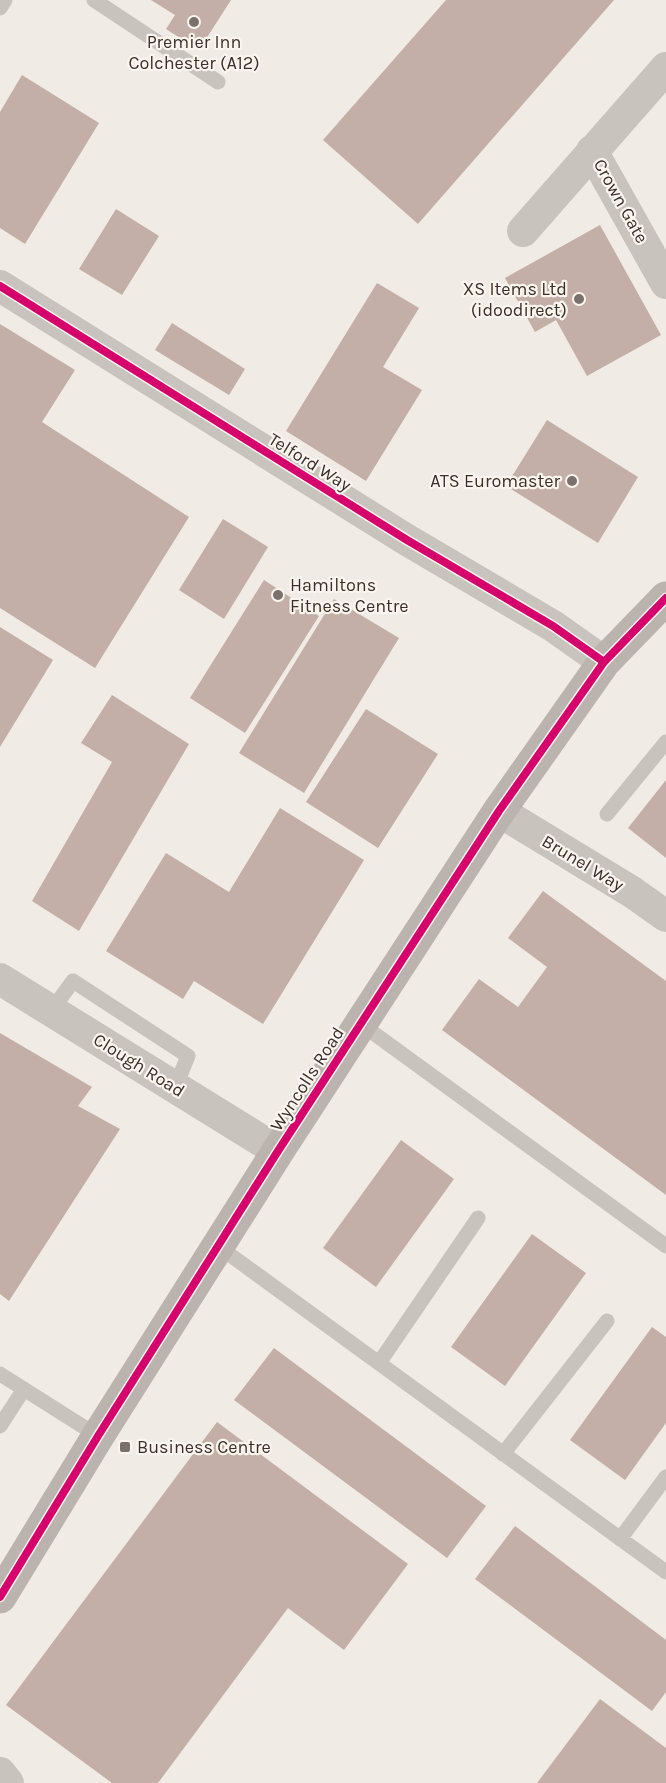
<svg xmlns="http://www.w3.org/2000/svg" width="666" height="1783" viewBox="0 0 666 1783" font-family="Karla,sans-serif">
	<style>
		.building { fill: #c3afa7 }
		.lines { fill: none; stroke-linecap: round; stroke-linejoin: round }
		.lane { stroke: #c9c3be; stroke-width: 15 }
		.street { stroke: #c9c3be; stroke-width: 32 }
		.secondary { stroke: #bab3ae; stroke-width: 33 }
		.cycleway-casing { stroke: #fbf5ee; stroke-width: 11 }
		.cycleway { stroke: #d6006c; stroke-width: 8 }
		.poi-dot { fill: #7a716c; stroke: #fbf5ee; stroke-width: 2 }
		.labels { text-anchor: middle; stroke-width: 4.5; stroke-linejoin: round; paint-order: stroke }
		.poi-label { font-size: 18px; fill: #3b302b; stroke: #fbf5ee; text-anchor: end }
		.street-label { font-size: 18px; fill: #3b302b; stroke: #fbf5ee }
	</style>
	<rect width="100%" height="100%" fill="#f0ebe5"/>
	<path class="building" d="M151,0H231L199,50L166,29L175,15Z
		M446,0H614L418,224L323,140Z
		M22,75L99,123L25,244L0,228V112Z
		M116,209L159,236L122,295L79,269Z
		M600,225L661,335L587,376L556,320L535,332L505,278Z
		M377,283L419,308L383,367L422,390L366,481L286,431Z
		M172,323L245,369L229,395L155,350Z
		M0,324L75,370L42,422L189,517L95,668L0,608Z
		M547,420L638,477L598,543L506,486Z
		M223,519L268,547L224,619L179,590Z
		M264,580L319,616L245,733L190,698Z
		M334,599L399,638L304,793L239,753Z
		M0,627L53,660L0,747Z
		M112,695L189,744L79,931L32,901L112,762L81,743Z
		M366,709L438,754L378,848L306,802Z
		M666,780V858L628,828Z
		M280,808L364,860L263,1024L194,981L183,999L106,951L166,853L229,892Z
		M543,891L666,981V1195L442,1030L479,979L518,1007L547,967L508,938Z
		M0,1033L92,1087L78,1106L120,1129L9,1301L0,1294Z
		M401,1140L454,1179L376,1287L323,1248Z
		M532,1234L586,1273L505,1386L451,1347Z
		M652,1327L666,1337V1423L625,1480L570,1440Z
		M274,1348L486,1506L447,1558L234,1400Z
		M217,1422L408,1564L344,1650L288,1608L158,1783H112L6,1705Z
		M515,1526L666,1640V1692L652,1711L475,1579Z
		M600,1699L666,1748V1783H537Z"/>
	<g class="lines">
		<path class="lane" d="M94,0L218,82
			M0,8L5,0
			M607,814L666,742
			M51,1011L73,981L188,1056L175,1088
			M361,1024L666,1246
			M218,1246L666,1572
			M379,1363L478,1218
			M0,1374L98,1436
			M0,1426L24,1389
			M503,1454L607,1321
			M620,1539L666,1477"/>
		<path class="street" d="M592,151L666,283
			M523,231L666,68
			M0,286L407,540L553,626L604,662
			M499,811L632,892L666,916
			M0,979L278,1151
			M0,1773L8,1783"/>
		<path class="secondary" d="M0,1597L98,1436L278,1151L499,811L604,662L666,598"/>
		<g class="cycleway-casing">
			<path id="cycleway" d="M0,286L407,540L553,626L604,662
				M0,1597L98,1436L278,1151L499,811L604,662L666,598"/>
		</g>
		<use href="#cycleway" class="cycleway"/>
	</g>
	<g class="poi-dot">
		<circle cx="194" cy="22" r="6"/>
		<circle cx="579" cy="299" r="6"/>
		<circle cx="572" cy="481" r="6"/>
		<circle cx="278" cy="595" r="6"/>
		<rect x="119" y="1441" width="12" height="12" rx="3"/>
	</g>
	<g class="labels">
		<g class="poi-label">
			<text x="194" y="48" text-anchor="middle">Premier Inn<tspan x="194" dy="21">Colchester (A12)</tspan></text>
			<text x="567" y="295">XS Items Ltd<tspan x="567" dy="21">(idoodirect)</tspan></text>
			<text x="560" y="487">ATS Euromaster</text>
			<text x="290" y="591" text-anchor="start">Hamiltons<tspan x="290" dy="21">Fitness Centre</tspan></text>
			<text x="137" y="1453" text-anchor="start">Business Centre</text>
		</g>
		<g class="street-label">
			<text transform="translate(621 201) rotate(61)" y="6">Crown Gate</text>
			<text transform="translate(310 462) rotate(32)" y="6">Telford Way</text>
			<text transform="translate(583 863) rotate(31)" y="6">Brunel Way</text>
			<text transform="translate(139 1065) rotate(32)" y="6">Clough Road</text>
			<text transform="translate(307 1079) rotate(-57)" y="6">Wyncolls Road</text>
		</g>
	</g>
</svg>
